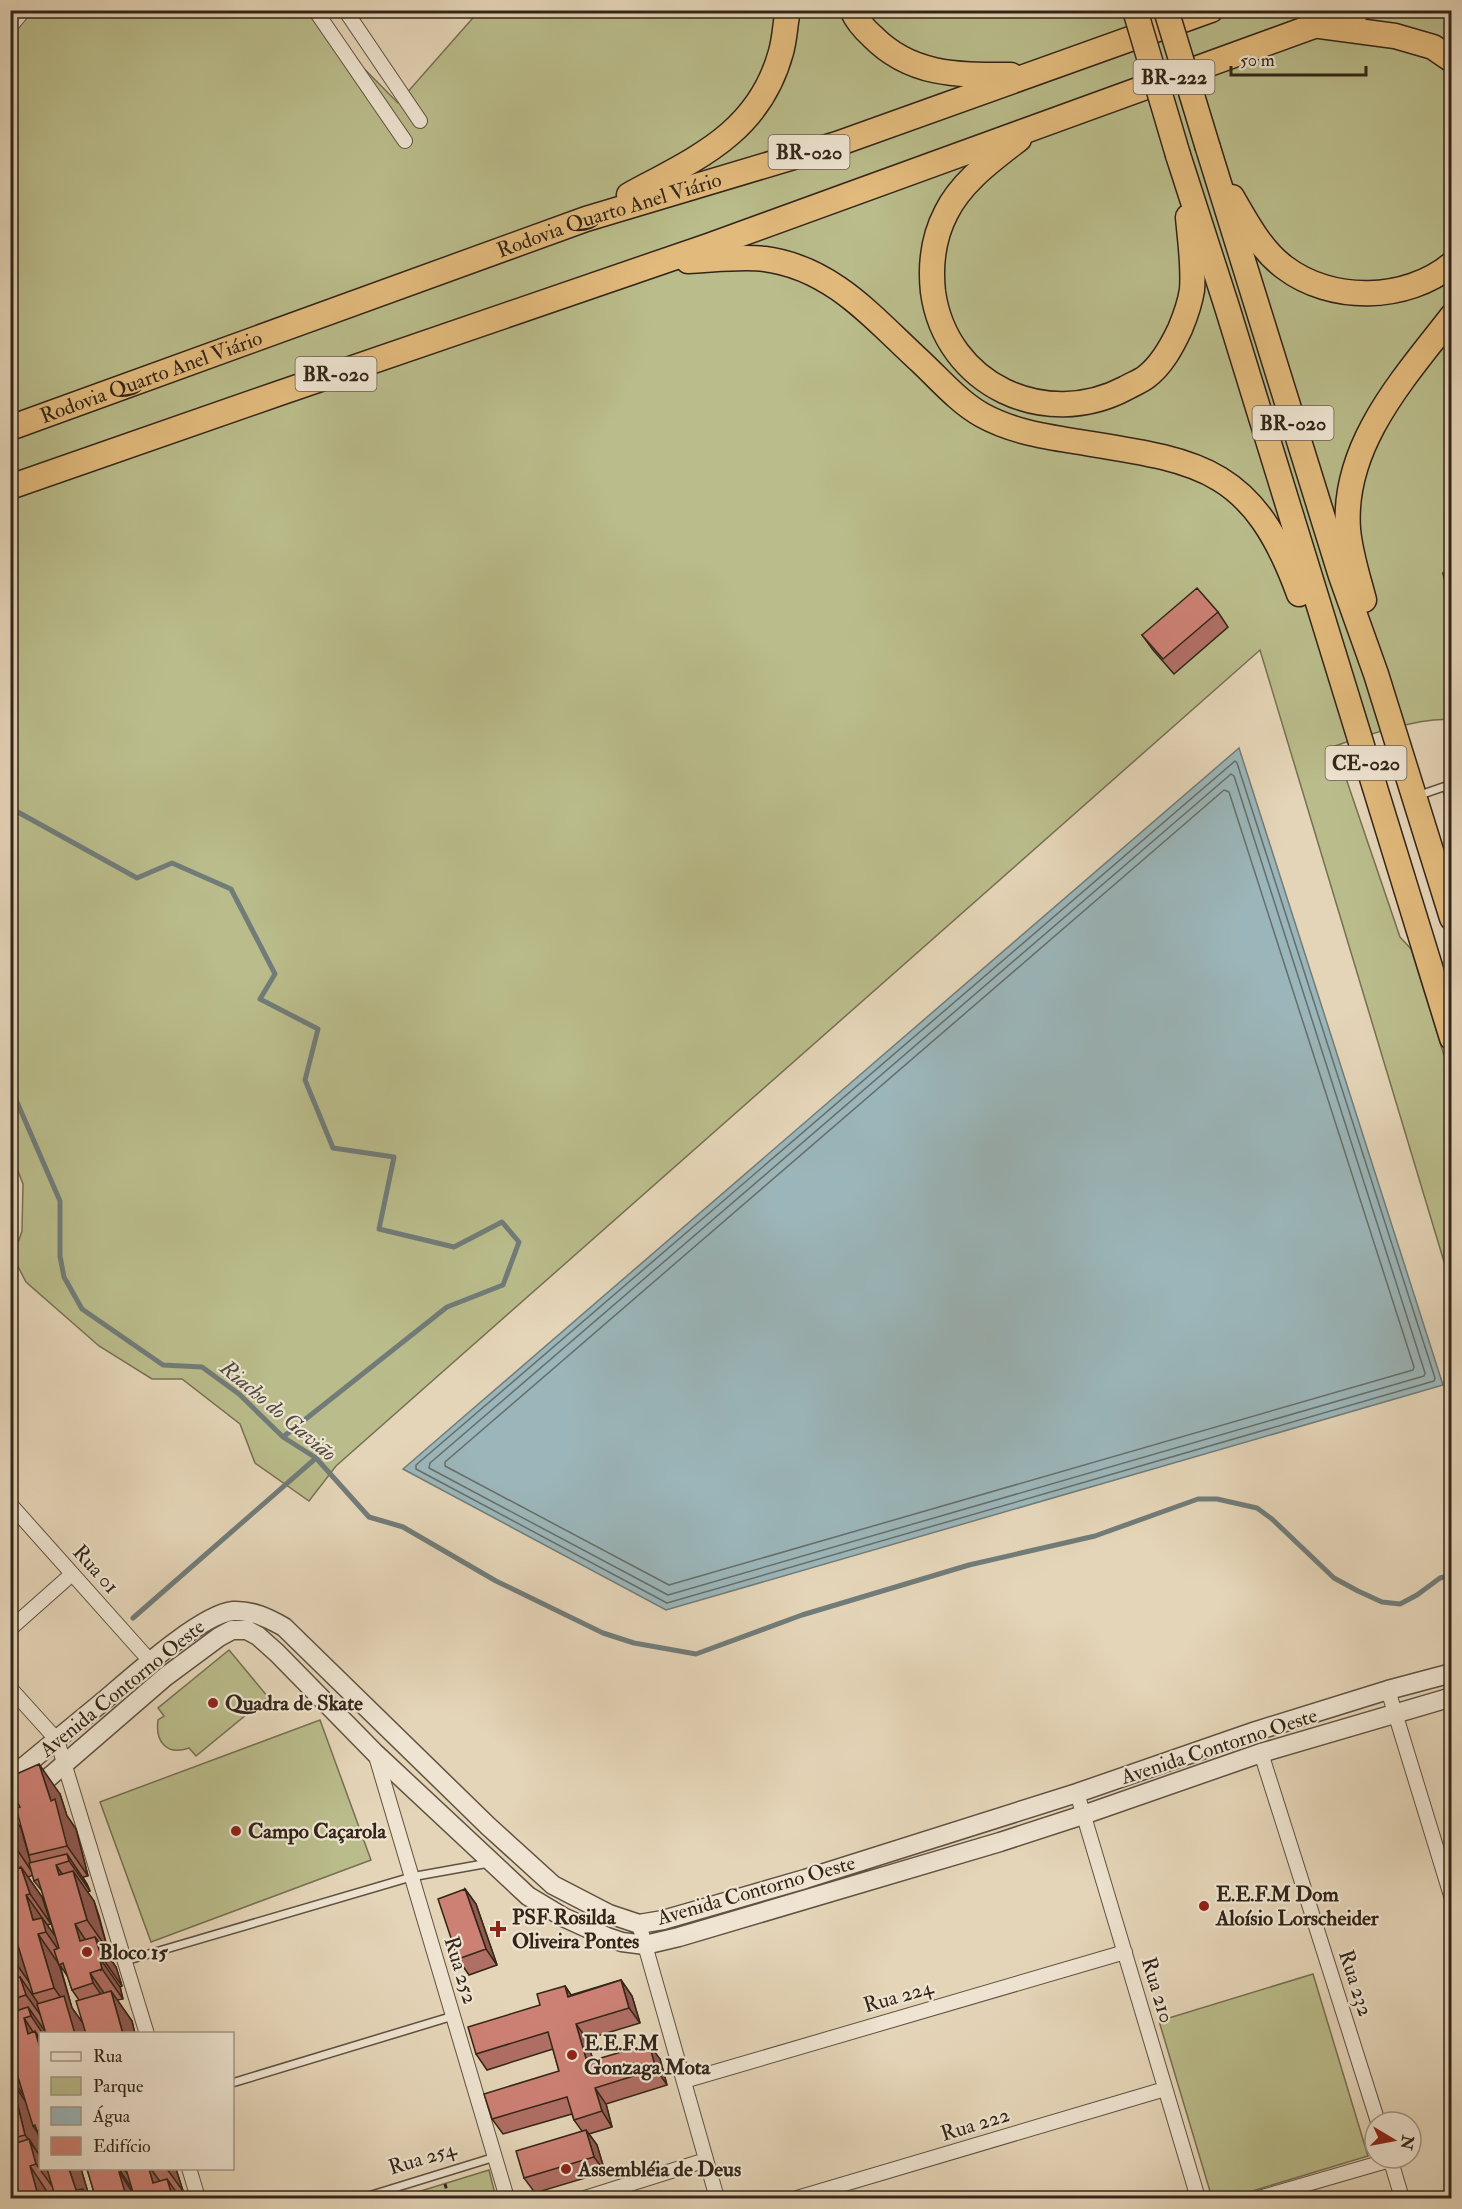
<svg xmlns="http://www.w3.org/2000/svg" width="1462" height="2209" viewBox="0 0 1462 2209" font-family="'IM FELL Double Pica',serif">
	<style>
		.green { fill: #babc8b; stroke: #767052; stroke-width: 1.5 }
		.water { fill: #9bb6ba; stroke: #717c79; stroke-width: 1.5 }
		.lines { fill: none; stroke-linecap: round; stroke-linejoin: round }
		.shore { stroke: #676e69; stroke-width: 1.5 }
		.stream { stroke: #717c79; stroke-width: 5 }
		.service-casing { stroke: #605140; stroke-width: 10 }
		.minor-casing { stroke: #605140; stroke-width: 16 }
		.tertiary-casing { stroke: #605140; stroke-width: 21 }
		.trunk-casing { stroke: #332518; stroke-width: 27 }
		.path { stroke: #332518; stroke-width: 3; stroke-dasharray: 4.5 3; stroke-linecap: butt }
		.service { stroke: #eee4d1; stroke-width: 7 }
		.minor { stroke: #eee4d1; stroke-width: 14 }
		.tertiary { stroke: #eee4d1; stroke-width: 18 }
		.trunk { stroke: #e2ba7c; stroke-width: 24 }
		.trunk-bridge-casing { stroke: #332518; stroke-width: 27; stroke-linecap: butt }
		.trunk-bridge { stroke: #e2ba7c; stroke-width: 24 }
		.wall { fill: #b06f65; stroke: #332518; stroke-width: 1.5; fill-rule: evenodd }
		.shaded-wall { fill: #905a52; stroke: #332518; stroke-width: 1.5 }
		.building { fill: #cd8175; stroke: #332518; stroke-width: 1.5 }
		.poi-dot { fill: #8f2418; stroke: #eee4d1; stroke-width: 2 }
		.labels { text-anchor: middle; stroke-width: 4.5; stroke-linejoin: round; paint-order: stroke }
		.shield { fill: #eee4d1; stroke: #6b5e50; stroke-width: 1.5 }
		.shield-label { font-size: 20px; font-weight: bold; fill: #332518 }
		.street-label { font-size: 21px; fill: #332518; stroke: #eee4d1 }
		.poi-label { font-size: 21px; font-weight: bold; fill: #332518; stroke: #eee4d1; text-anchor: start }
		.water-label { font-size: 22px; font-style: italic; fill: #4d4940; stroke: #eee4d1 }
	</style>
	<rect width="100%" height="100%" fill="#e5d5b8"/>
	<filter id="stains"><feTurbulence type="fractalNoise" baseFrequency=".00333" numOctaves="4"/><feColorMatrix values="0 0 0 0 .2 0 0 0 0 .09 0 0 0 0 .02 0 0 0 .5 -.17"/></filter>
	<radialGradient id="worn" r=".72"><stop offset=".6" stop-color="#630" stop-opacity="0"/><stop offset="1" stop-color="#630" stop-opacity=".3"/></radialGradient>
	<path class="green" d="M11,11H307L398,103L479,11H1451V720C1425,716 1362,736 1335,746L1400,937L1411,949L1451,1078V1285L1260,650L336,1466L309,1501L255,1463L240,1424L182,1379H152L99,1346L26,1282L13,1257L22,1231L23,1184L11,1153Z
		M229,1650L268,1697L196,1756L189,1748C167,1756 155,1742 158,1720L164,1716L158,1708Z
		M320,1720L371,1860L151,1942L100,1802Z
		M1313,1974L1368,2156L1229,2198H1212L1159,2021Z
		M489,2170L496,2198H398Z"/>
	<path class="water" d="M1239,748L1443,1385L666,1610L403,1469Z"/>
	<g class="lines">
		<path class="shore" d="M1235,761L1237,763L1435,1378L1434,1381L667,1603L416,1469V1465Z
			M1231,774L1234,776L1425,1373L1424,1376L668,1595L429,1468L430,1463Z
			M1224,790L1229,792L1414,1367L1413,1370L669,1585L445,1466V1462Z"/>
		<path class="stream" d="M10,817L16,811L137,878L172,863L231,889L275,974L260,999L318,1029L305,1080L333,1148L394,1157L379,1229L454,1247L502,1222L519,1242L503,1285L447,1307L283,1437
			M10,1086L60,1201V1256L64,1277L82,1309L163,1365L202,1367L239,1394L283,1437L316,1458L369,1517L403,1527L496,1581L603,1633L634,1643L696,1654L802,1615L969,1565L1095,1536L1198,1499H1217L1257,1508L1272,1519L1334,1578L1358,1591L1382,1602L1400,1604L1417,1595L1440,1578L1452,1575
			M133,1618L316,1458"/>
		<g class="service-casing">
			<path id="service" d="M1446,786L1452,807
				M1417,796L1452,784
				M125,1961L411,1877L489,1863
				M232,2083L453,2016
				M362,2198L495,2157"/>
		</g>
		<g class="minor-casing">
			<path id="minor" d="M315,10L405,141
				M345,10L420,121
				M10,27L24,10
				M10,1504L151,1662
				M10,1629L72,1574
				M10,1688L57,1740L147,2034
				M1388,1690L1452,1899
				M375,1753L507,2198
				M1261,1753L1378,2122
				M1077,1793L1198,2198
				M639,1924L717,2198
				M684,2081L1125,1952
				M1390,2158L1402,2198
				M189,2168L198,2198
				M585,2198L706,2160
				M797,2198L1165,2089
				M1259,2198L1390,2160"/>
		</g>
		<g class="tertiary-casing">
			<path id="tertiary" d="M10,1778C42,1752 74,1725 106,1699C132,1677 201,1614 233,1611C252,1610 268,1618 284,1627L488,1826L553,1885L609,1914L639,1924L663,1920L805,1879L1077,1793L1256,1731L1388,1690L1452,1673
				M10,1811L165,1677L219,1637L232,1630H247L258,1636L277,1653L375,1753L528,1896L563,1917L607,1937L622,1942L645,1945L679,1937L1000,1842L1083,1815L1261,1753L1452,1697"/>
		</g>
		<g class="trunk-casing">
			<g id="trunk">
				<path d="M852,10C857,21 863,28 872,36C911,76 958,75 1011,75"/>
				<path d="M1320,26L1395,36L1433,47L1452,60"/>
				<path d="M1019,139C992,160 961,182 946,213C933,238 930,264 933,292C946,385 1045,431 1126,388C1133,384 1141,381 1146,377C1162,365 1172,346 1180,329C1185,317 1190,303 1192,290C1194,266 1190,241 1188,217"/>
				<path d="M1208,148L1341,576L1376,674L1452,918"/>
				<path d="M1178,155L1227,307L1452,1038"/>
				<path d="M629,195C697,158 759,133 781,52C785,38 785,24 788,10"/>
				<path d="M1232,197C1246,221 1261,250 1284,267C1331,303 1406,302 1452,264"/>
				<path d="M688,261C713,260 741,256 765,259C833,268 874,319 921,362C941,381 959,402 982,415C1011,431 1042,436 1073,441C1197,461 1252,464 1299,594"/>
				<path id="s1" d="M10,428L586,219L837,144L1211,10"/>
				<path d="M10,487L277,394L708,246L1358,10"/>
				<path d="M1364,600C1358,577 1350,553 1348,529C1342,445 1404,378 1452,316"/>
			</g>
		</g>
		<path class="path" d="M445,2184L449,2198
			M449,2198H459"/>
		<use href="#service" class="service"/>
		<use href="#minor" class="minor"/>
		<use href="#tertiary" class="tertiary"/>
		<use href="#trunk" class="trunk"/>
		<g class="trunk-bridge-casing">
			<path id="trunk-bridge" d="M1135,10L1178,155
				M1166,10L1208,148"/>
		</g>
		<use href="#trunk-bridge" class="trunk-bridge"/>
	</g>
	<path class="wall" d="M1218,612L1228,627L1174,674L1153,650L1142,635Z
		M60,1794L67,1816L76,1829L88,1876L83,1877L87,1884L90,1891L87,1892L94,1901L99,1916L108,1950L105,1951L116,1967L122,1986L120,1987L123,1999L117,2000L132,2021L135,2034H40V2136L38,2133L40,2143V2169H81L90,2199L55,2194L50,2196L51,2199H10V1813L21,1828ZM33,1875L34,1881L42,1891L55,1937L47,1925L51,1924L42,1897L28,1877ZM60,1965L68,1977L72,1990L79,2000L82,2022L72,2008ZM17,2073L20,2082L16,2076L15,2074Z
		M465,1889L476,1904L497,1965L469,1975L458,1959Z
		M621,1980L632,1996L640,2023L587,2039L593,2061L660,2059L667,2085L606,2104L612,2127L589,2134L597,2145L605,2172L535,2193L524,2178L582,2131L574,2120L572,2114L503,2134L492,2119L559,2071L553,2049L487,2070L476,2054L565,1986L571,1995Z
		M87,2169H125L128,2174L126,2169H176L183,2191L176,2192L181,2199H96Z"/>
	<path class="shaded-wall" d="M39,1764L60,1794L67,1816L76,1829L88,1876L67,1846L51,1801Z
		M10,1813L21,1828L34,1875L14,1845L10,1834Z
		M67,1854L87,1884L90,1891L69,1861Z
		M56,1865L77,1895L59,1875Z
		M21,1867L42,1897L51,1924L30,1894Z
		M73,1871L94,1901L108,1950L87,1920Z
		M465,1889L476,1904L497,1965L486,1949Z
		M26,1895L63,1947L67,1962L46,1932L33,1920Z
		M75,1924L95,1954L101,1971L80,1941Z
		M10,1931L18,1941L36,1992L15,1962L10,1946Z
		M38,1934L59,1964L72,2008L85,2026L87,2034H75L66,2005L54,1988Z
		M95,1937L116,1967L122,1986L101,1956Z
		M99,1957L120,1987L123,1999L102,1969Z
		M10,1969L23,1987L20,1977L41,2007L47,2024L26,1995L12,1979L10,1974Z
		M90,1973L111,2003L114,2013L93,1983Z
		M621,1980L632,1996L640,2023L629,2008Z
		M565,1986L575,2001L568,1997Z
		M111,1991L132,2021L135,2034H123Z
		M28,2007L47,2034H43L31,2016Z
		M24,2018L37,2038L35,2031L40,2039V2051L28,2034Z
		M576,2024L587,2039L598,2078L587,2062Z
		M649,2044L660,2059L667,2085L656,2069Z
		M10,2068L26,2090L31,2105L10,2077Z
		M12,2082L33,2112V2126L38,2133L40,2143V2156L25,2135Z
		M595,2088L606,2104L612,2127L602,2111Z
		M586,2130L597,2145L605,2172L594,2157Z
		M29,2139L40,2156V2169H49L57,2193L36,2164Z
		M30,2166L50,2196L51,2199H39Z
		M69,2169H81L90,2199H82L76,2190Z
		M112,2169H124L138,2188L139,2199L121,2172H119L137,2199H127Z
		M149,2169H151L169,2194L153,2183Z
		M167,2169H176L183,2191Z
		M10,2179L17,2199L10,2189Z
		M167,2179L181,2199H173Z"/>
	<path class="building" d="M1452,571V596L1448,597L1443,573Z
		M1197,588L1218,612L1163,659L1142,635Z
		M1452,733V755L1450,756L1445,736Z
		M1452,776V804L1445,778Z
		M39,1764L51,1801L55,1799L67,1846L29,1855L17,1812V1808L20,1807L15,1798L17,1795L12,1776Z
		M10,1834L14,1845L10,1846Z
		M67,1854L69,1861L56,1865L59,1875L73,1871L87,1920L75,1924L80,1941L95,1937L101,1956L99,1957L102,1969L90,1973L93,1983L72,1990L63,1963L59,1965L54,1950L59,1948L38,1879L34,1881L29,1863Z
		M21,1867L30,1894L26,1895L33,1920L42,1918L46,1932L38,1934L54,1988L33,1994L10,1920V1871Z
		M465,1889L486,1949L458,1959L438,1899Z
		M10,1946L15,1962L10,1963Z
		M10,1974L12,1979L20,1977L26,1995L10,2000Z
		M621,1980L629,2008L576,2024L587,2062L649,2044L656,2069L595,2088L602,2111L574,2120L567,2097L492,2119L484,2094L559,2071L548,2032L476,2054L468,2027L540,2005L537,1994L565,1986L568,1997Z
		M111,1991L123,2034H86L76,2001Z
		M64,1996L75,2034H46L37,2004Z
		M28,2007L31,2016L24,2018L28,2034L35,2031L40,2048V2130L37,2131L35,2125L33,2126L10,2051V2013Z
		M12,2082L25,2135L10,2139V2083Z
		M586,2130L594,2157L524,2178L516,2151Z
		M29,2139L36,2164L30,2166L39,2199H17L10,2178V2145Z
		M47,2169H69L76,2190L83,2189L86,2199H56Z
		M87,2169H120L121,2172H119L127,2199H96Z
		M126,2169H149L153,2183L167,2179L173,2199H135Z"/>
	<g class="poi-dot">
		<circle cx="213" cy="1703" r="6"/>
		<circle cx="236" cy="1831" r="6"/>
		<circle cx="1204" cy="1906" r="6"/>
		<path d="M495 1920h6v6h6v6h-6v6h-6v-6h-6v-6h6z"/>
		<circle cx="87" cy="1952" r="6"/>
		<circle cx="572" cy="2055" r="6"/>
		<circle cx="566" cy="2169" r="6"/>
	</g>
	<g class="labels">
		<g class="shield">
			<rect x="1133.5" y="60" width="81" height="34" rx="4.5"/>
			<rect x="768.5" y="135" width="81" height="34" rx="4.5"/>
			<rect x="295.5" y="357" width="81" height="34" rx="4.5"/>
			<rect x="1252.5" y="406" width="81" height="34" rx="4.5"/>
			<rect x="1325.5" y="746" width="81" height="34" rx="4.5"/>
		</g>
		<g class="shield-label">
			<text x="1174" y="84">BR-222</text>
			<text x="809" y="159">BR-020</text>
			<text x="336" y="381">BR-020</text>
			<text x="1293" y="430">BR-020</text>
			<text x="1366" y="770">CE-020</text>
		</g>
		<g class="street-label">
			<text dy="7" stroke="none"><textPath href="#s1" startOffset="636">Rodovia Quarto Anel Viário</textPath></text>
			<text dy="7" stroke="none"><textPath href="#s1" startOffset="150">Rodovia Quarto Anel Viário</textPath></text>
			<text transform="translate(96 1569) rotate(48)" y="7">Rua 01</text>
			<text transform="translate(122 1688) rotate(-39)" y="7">Avenida Contorno Oeste</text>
			<text transform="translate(1219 1746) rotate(-18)" y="7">Avenida Contorno Oeste</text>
			<text transform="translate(756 1890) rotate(-16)" y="7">Avenida Contorno Oeste</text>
			<text transform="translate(461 1970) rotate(73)" y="7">Rua 252</text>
			<text transform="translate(1356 1983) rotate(72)" y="7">Rua 232</text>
			<text transform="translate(1158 1990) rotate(73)" y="7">Rua 210</text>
			<text transform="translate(898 1996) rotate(-16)" y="7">Rua 224</text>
			<text transform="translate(975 2124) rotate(-17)" y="7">Rua 222</text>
			<text transform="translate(422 2158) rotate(-17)" y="7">Rua 254</text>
		</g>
		<g class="poi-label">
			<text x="225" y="1710">Quadra de Skate</text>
			<text x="248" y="1838">Campo Caçarola</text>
			<text x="1216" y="1901">E.E.F.M Dom<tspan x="1216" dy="24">Aloísio Lorscheider</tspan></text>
			<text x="512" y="1924">PSF Rosilda<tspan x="512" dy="24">Oliveira Pontes</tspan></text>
			<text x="99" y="1959">Bloco 15</text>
			<text x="584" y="2050">E.E.F.M<tspan x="584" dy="24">Gonzaga Mota</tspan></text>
			<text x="578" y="2176">Assembléia de Deus</text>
		</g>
		<g class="water-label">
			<text transform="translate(279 1410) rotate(40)" y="8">Riacho do Gavião</text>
		</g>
	</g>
	<rect width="1462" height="2209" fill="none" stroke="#e5d5b8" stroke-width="36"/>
	<rect x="12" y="12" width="1438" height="2185" fill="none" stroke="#332518" stroke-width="3"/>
	<rect x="18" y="18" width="1426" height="2173" fill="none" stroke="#332518" stroke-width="1.5"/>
	<rect x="39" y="2032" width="195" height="138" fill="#eee4d1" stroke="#a39887" stroke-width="1.5"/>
	<rect x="51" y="2052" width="30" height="9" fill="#eee4d1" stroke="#a39887" stroke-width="1.5"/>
	<text x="93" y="2062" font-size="18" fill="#332518">Rua</text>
	<rect x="51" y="2077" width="30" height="18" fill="#babc8b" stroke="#a39887" stroke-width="1.5"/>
	<text x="93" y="2092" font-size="18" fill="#332518">Parque</text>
	<rect x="51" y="2107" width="30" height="18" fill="#9bb6ba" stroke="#a39887" stroke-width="1.5"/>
	<text x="93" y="2122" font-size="18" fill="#332518">Água</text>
	<rect x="51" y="2137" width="30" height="18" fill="#cd8175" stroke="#a39887" stroke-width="1.5"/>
	<text x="93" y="2152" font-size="18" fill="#332518">Edifício</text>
	<g transform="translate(1393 2140) rotate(100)"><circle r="28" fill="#eee4d1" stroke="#a39887" stroke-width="1.5"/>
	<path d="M0-4.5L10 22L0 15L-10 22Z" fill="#8f2418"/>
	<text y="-9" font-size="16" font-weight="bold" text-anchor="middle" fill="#332518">N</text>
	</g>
	<path d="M1231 66v9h135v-9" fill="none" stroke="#332518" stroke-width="3"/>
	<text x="1240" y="66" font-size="18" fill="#332518" stroke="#eee4d1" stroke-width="4.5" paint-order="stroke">50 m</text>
	<rect width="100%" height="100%" filter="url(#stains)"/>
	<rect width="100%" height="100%" fill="url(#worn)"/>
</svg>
